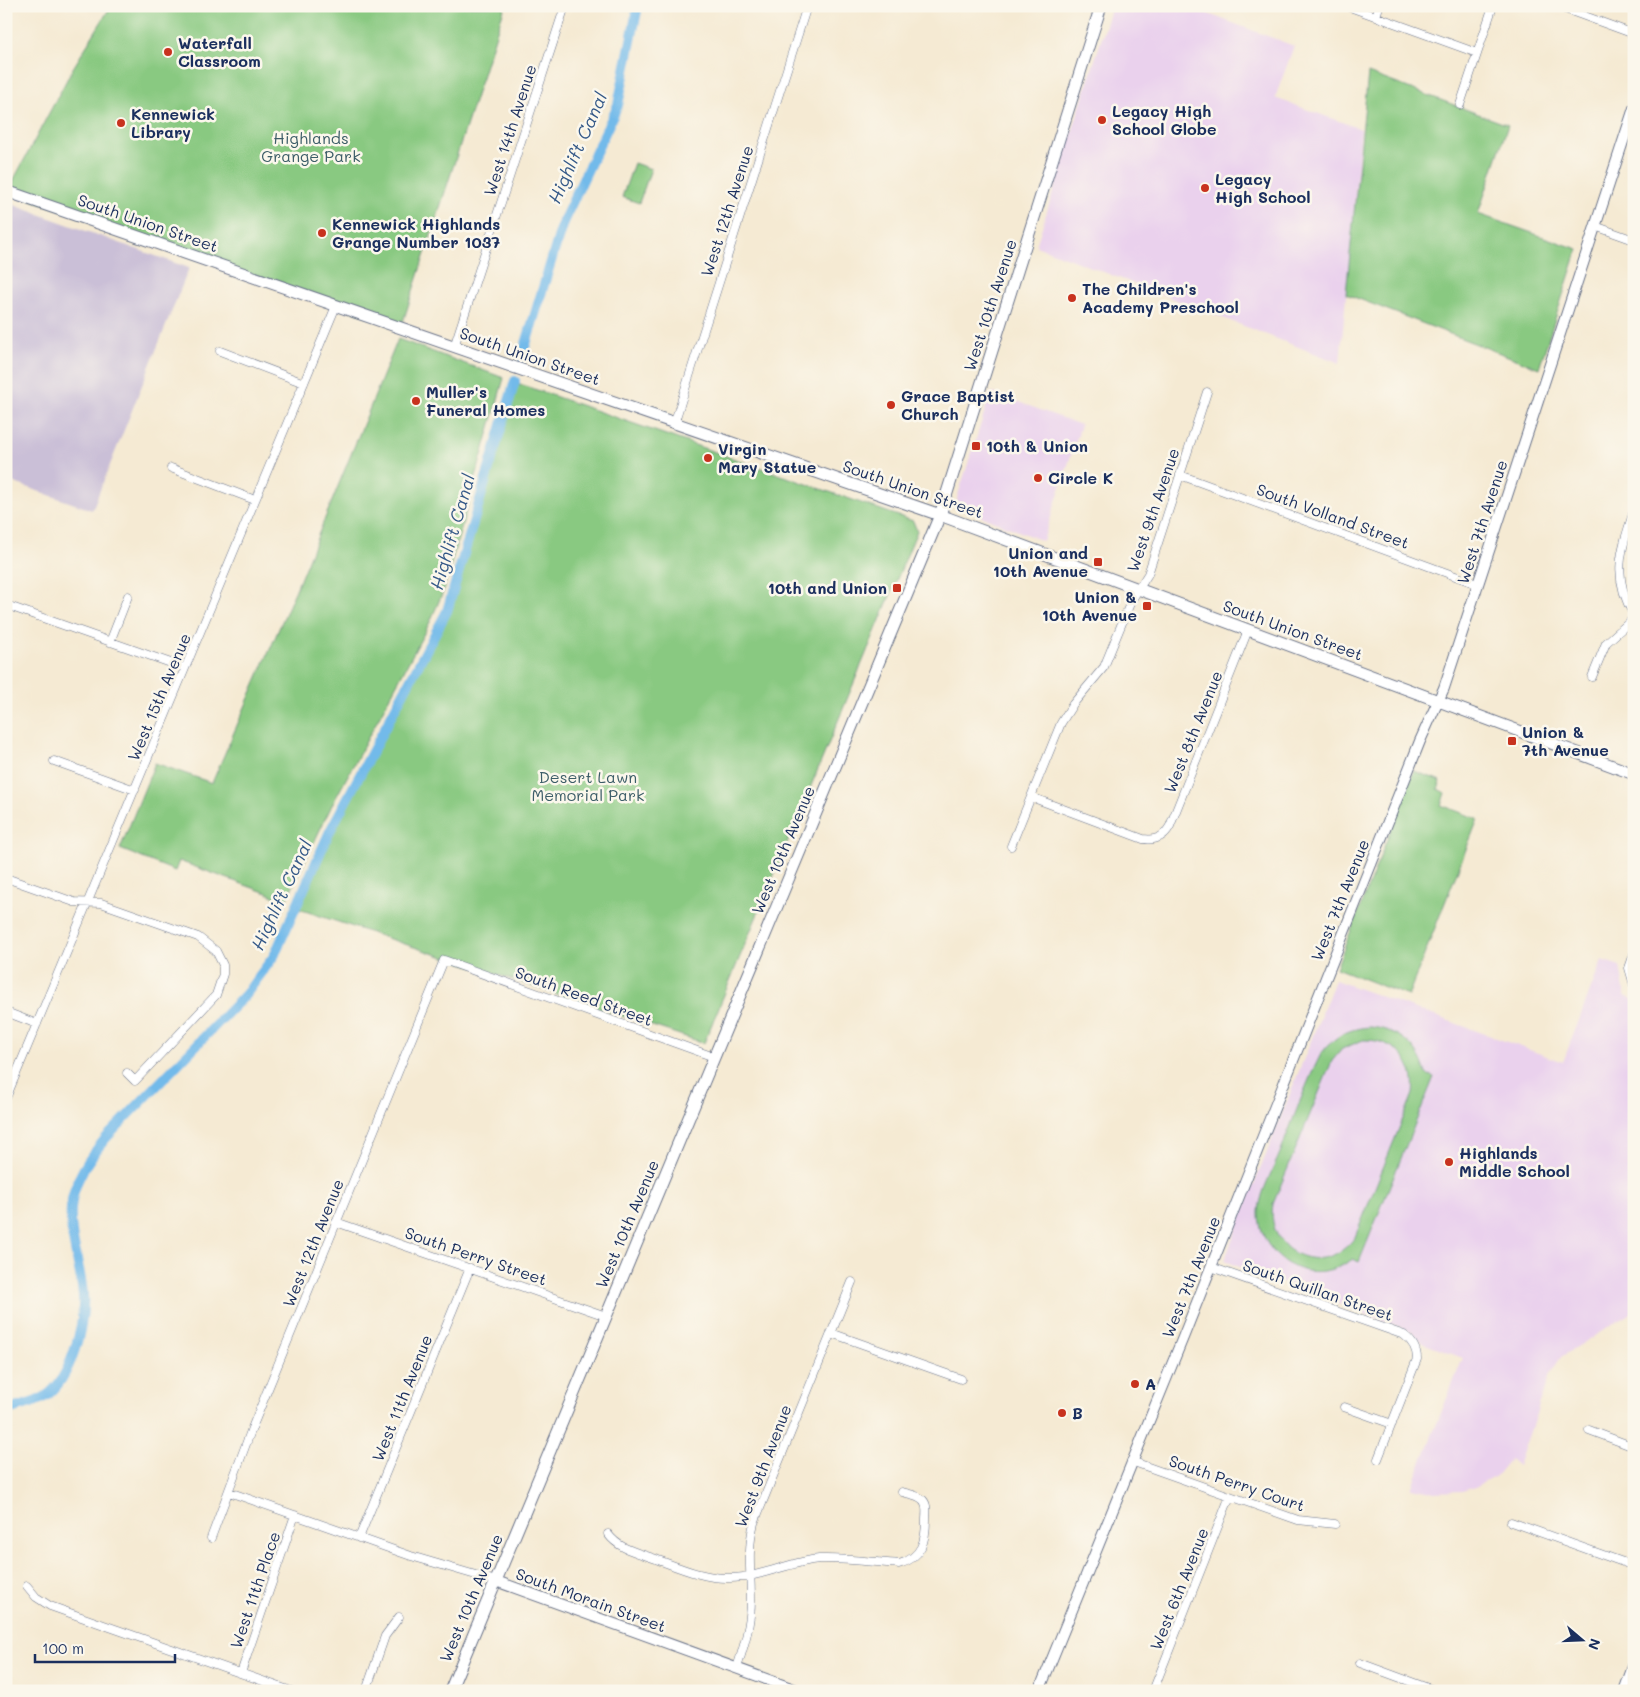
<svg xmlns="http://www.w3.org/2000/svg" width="1640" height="1697" viewBox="0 0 1640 1697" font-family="Mali,sans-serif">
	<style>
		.built { fill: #ead1ed }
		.industrial { fill: #cabfd7 }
		.green { fill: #89c981; stroke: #527c70; fill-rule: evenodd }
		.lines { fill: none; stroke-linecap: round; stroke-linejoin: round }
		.canal { stroke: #72baea; stroke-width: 10 }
		.minor-casing { stroke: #677087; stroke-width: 9 }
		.tertiary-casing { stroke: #677087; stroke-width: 12 }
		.secondary-casing { stroke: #677087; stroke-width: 13 }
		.minor { stroke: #fff; stroke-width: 8 }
		.tertiary { stroke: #fff; stroke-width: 10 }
		.secondary { stroke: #fff; stroke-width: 11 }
		.poi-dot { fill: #c8321e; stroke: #fbf7ec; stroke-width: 2 }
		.labels { text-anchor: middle; stroke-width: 5; stroke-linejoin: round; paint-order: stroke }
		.poi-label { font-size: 16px; font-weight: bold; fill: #1b2f5e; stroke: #fbf7ec; text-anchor: start }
		.street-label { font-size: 16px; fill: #1b2f5e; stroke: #fbf7ec }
		.park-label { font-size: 16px; fill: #3c5d68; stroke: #fbf7ec }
		.water-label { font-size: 18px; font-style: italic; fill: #355988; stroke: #fbf7ec }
	</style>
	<rect width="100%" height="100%" fill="#fbf7ec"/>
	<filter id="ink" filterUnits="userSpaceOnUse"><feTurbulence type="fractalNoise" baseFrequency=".02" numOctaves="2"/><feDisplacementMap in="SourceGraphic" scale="10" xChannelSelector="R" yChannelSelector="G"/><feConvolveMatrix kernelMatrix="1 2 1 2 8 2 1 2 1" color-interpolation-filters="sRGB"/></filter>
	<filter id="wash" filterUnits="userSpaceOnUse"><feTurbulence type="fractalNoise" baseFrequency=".0096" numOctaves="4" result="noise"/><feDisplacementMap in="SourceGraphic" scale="20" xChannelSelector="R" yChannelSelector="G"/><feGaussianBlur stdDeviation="1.12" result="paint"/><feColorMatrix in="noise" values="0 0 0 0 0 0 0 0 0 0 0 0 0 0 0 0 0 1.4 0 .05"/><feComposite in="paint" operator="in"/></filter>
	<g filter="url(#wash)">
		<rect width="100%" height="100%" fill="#f5ead3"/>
		<path class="built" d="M1112,6H1187L1294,46L1275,98L1361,129L1340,363L1036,246Z
			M991,392L1081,425L1043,541L963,509L958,505L957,498Z
			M1602,960L1620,966L1625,996L1634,1000V1311L1561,1357L1550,1374L1518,1466L1510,1459L1496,1476L1475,1487L1462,1491L1432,1492L1411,1488L1463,1358L1422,1343L1413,1332L1224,1261L1335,980L1563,1062Z"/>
		<path class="industrial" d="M11,204L189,268L92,510L6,480V215Z"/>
		<path class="green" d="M111,6H505L401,328L12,193L14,179L73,68Z
			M1368,73L1508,125L1478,214L1578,249L1539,368L1346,294Z
			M634,163L651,169L639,203L622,197Z
			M398,339L504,378L443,592L430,622L332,805L285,902L267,893L179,861L175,871L120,849L155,763L212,783L297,587Z
			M514,382L913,521L917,531L704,1043L296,908L447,607Z
			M1414,771L1441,781L1438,789L1445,793L1441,805L1478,819L1408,996L1336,968Z
			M1371,1027C1399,1030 1419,1046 1426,1074L1434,1077L1359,1262L1353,1259C1334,1272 1312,1276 1292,1266C1271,1256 1258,1233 1259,1210C1261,1190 1273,1170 1280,1153C1293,1120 1305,1085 1321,1054C1334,1036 1349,1028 1371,1027ZM1363,1040C1395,1039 1417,1062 1413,1094L1355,1237C1325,1279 1265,1255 1273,1204L1332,1061L1342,1049Z"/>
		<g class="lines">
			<path class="canal" d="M522,357L563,222L618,105L638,6
				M6,1411C18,1406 35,1404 46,1396C71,1379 85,1324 83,1295C81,1267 69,1238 71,1208C73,1181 89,1158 106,1138L246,994L274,956L330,831L447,611L515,381"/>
		</g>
	</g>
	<g filter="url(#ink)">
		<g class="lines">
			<g class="minor-casing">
				<path id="minor" d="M1347,6L1477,53
					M1557,6L1634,34
					M1376,17L1379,6
					M1460,105L1493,6
					M1595,226L1634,240
					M454,347L565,6
					M220,351L304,383
					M674,424L807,6
					M171,468L255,500
					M1180,475L1477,584
					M1634,511C1621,550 1611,577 1634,615
					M6,605L185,668
					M110,642L128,596
					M1592,677L1606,643L1634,618
					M54,761L135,790
					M1031,797L1143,839C1156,841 1164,837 1170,826L1248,630
					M1011,846L1061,723L1073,704L1104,667L1131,601L1148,574L1207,392
					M6,878L74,902L101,903L198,937L216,951L223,965V974L216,995L135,1081L127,1073
					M1634,954L1629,968L1634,985
					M6,1012L37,1024
					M6,1098L336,306
					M336,1222L606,1316
					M1211,1267L1404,1335C1412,1341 1417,1348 1417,1359L1378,1459
					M831,1333L961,1379
					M1344,1407L1392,1424
					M1589,1430L1634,1447
					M1131,1461L1298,1520L1335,1524
					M229,1492L411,1556L496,1581
					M1511,1522L1634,1566
					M608,1534C619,1549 636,1552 653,1558C678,1567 704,1579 730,1578C760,1578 789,1562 819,1559C845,1558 873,1562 899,1564C922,1558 926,1540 926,1519C926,1513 928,1505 923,1500C919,1495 909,1494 902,1492
					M211,1538L252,1428L444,960L714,1057
					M359,1538L470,1268
					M27,1586L36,1597L50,1606L291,1691
					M1360,1663L1436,1691
					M737,1668C744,1646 751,1624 751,1600C751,1573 747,1549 754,1523L852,1282
					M241,1673L295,1515
					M366,1691L385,1636L399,1617
					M1153,1691L1230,1496"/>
			</g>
			<g class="tertiary-casing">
				<path id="tertiary" d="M496,1581L799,1691
					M1039,1691L1184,1335L1420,741L1444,688L1634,108
					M1624,1691L1634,1664"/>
			</g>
			<g class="secondary-casing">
				<path id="secondary" d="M6,191L940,515L1634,774
					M450,1691L940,515L1101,6"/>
			</g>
			<use href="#minor" class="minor"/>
			<use href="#tertiary" class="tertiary"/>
			<use href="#secondary" class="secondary"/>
		</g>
	</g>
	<g class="poi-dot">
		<circle cx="168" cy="52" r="5"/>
		<circle cx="1102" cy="120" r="5"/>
		<circle cx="121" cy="123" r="5"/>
		<circle cx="1205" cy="188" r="5"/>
		<circle cx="322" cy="233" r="5"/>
		<circle cx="1072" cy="298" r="5"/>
		<circle cx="416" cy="401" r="5"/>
		<circle cx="891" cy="405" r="5"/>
		<rect x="971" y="441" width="10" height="10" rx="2.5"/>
		<circle cx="708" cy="458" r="5"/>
		<circle cx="1038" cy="478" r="5"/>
		<rect x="1093" y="557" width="10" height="10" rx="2.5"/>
		<rect x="892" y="583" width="10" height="10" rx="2.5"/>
		<rect x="1142" y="601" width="10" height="10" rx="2.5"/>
		<rect x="1507" y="736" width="10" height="10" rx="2.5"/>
		<circle cx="1449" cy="1162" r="5"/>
		<circle cx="1135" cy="1384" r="5"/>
		<circle cx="1062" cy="1413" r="5"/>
	</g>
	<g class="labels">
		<g class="poi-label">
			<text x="178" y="49">Waterfall<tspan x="178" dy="18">Classroom</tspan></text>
			<text x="1112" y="117">Legacy High<tspan x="1112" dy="18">School Globe</tspan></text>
			<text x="131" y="120">Kennewick<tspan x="131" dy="18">Library</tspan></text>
			<text x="1215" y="185">Legacy<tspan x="1215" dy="18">High School</tspan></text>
			<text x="332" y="230">Kennewick Highlands<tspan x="332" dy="18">Grange Number 1037</tspan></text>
			<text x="1082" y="295">The Children's<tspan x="1082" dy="18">Academy Preschool</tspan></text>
			<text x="426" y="398">Muller's<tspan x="426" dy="18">Funeral Homes</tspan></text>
			<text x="901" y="402">Grace Baptist<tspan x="901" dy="18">Church</tspan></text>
			<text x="986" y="452">10th &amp; Union</text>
			<text x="718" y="455">Virgin<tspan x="718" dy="18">Mary Statue</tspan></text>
			<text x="1048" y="484">Circle K</text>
			<text x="1088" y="559" text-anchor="end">Union and<tspan x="1088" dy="18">10th Avenue</tspan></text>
			<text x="887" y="594" text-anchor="end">10th and Union</text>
			<text x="1137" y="603" text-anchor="end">Union &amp;<tspan x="1137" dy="18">10th Avenue</tspan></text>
			<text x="1522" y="738">Union &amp;<tspan x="1522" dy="18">7th Avenue</tspan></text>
			<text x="1459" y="1159">Highlands<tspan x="1459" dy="18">Middle School</tspan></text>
			<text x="1145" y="1390">A</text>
			<text x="1072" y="1419">B</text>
		</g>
		<g class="street-label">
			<text transform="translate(510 130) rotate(-72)" y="6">West 14th Avenue</text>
			<text transform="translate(727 211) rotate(-72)" y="6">West 12th Avenue</text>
			<text transform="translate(148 223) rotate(19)" y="6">South Union Street</text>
			<text transform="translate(990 305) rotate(-72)" y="6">West 10th Avenue</text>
			<text transform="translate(530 356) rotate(19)" y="6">South Union Street</text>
			<text transform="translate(913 489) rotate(19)" y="6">South Union Street</text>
			<text transform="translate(1153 510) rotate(-71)" y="6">West 9th Avenue</text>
			<text transform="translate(1333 516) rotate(20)" y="6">South Volland Street</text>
			<text transform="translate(1482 522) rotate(-72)" y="6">West 7th Avenue</text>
			<text transform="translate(1293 630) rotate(20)" y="6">South Union Street</text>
			<text transform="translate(159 697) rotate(-67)" y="6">West 15th Avenue</text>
			<text transform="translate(1193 732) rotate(-68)" y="6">West 8th Avenue</text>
			<text transform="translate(783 850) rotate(-67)" y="6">West 10th Avenue</text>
			<text transform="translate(1340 900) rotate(-68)" y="6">West 7th Avenue</text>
			<text transform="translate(584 996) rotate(20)" y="6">South Reed Street</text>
			<text transform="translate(627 1224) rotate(-67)" y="6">West 10th Avenue</text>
			<text transform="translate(313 1243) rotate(-68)" y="6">West 12th Avenue</text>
			<text transform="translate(476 1256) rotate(19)" y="6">South Perry Street</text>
			<text transform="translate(1191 1277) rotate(-68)" y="6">West 7th Avenue</text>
			<text transform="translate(1318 1290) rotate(19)" y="6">South Quillan Street</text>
			<text transform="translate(402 1398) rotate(-68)" y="6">West 11th Avenue</text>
			<text transform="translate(763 1466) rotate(-69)" y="6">West 9th Avenue</text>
			<text transform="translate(1237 1483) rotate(19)" y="6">South Perry Court</text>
			<text transform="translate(1179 1589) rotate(-68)" y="6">West 6th Avenue</text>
			<text transform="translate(255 1590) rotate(-71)" y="6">West 11th Place</text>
			<text transform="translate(471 1598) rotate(-67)" y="6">West 10th Avenue</text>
			<text transform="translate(591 1600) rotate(20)" y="6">South Morain Street</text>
		</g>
		<g class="park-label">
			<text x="311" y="144">Highlands<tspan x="311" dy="18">Grange Park</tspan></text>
			<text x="588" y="783">Desert Lawn<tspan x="588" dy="18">Memorial Park</tspan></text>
		</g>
		<g class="water-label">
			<text transform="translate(578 148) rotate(-66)" y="6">Highlift Canal</text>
			<text transform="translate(453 532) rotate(-74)" y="6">Highlift Canal</text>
			<text transform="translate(282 895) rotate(-65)" y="6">Highlift Canal</text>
		</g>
	</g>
	<rect width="1640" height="1697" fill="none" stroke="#fbf7ec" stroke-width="25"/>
	<g transform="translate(1582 1640) rotate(109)" stroke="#fbf7ec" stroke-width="4" paint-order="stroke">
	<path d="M0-4L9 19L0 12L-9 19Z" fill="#1b2f5e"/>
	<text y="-8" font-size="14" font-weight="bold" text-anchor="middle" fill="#1b2f5e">N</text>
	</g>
	<path d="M35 1654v8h140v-8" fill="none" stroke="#1b2f5e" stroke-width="2.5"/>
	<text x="42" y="1654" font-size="15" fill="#1b2f5e" stroke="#fbf7ec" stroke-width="4" paint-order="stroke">100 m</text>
</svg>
